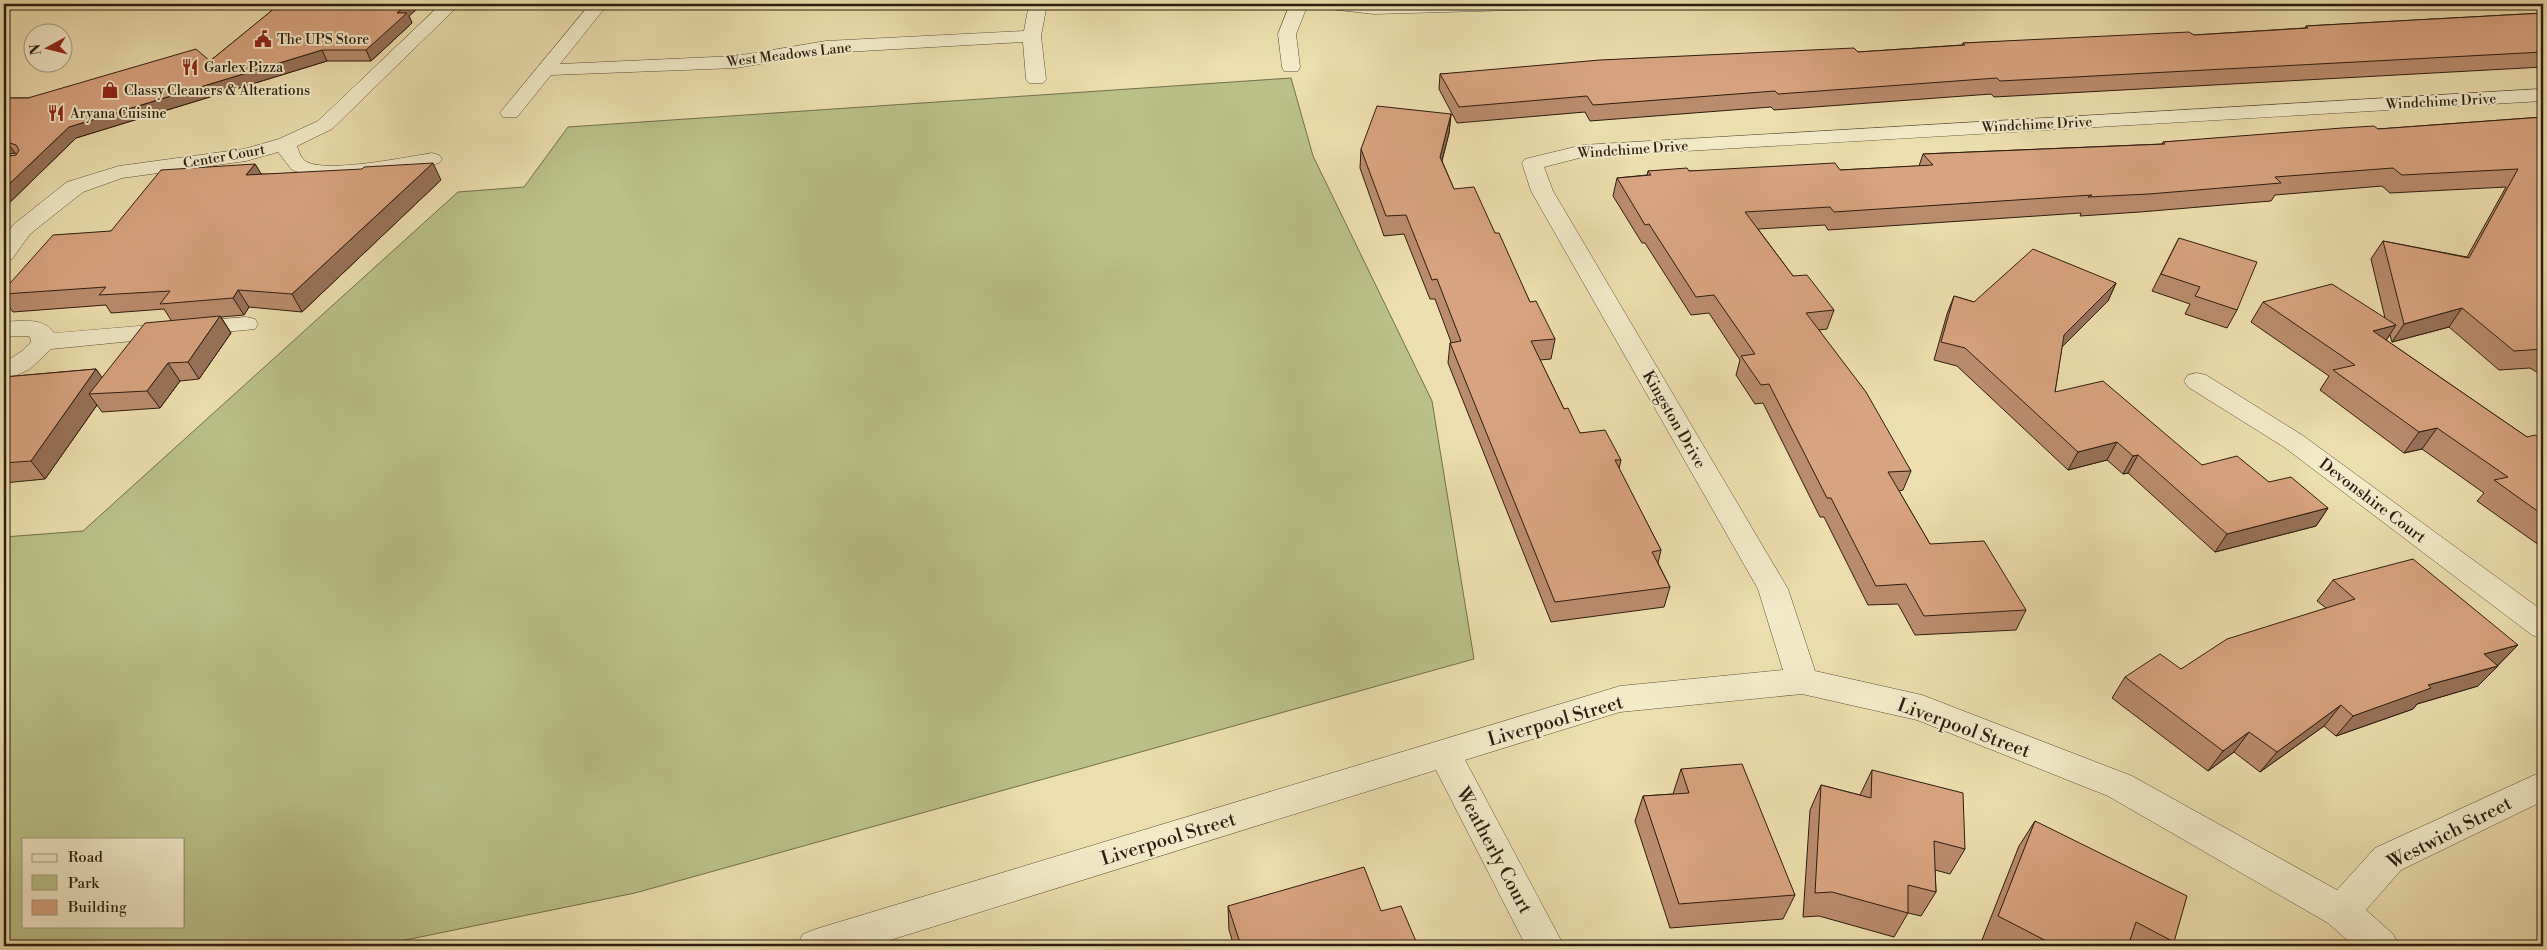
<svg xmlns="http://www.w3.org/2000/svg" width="2547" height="950" viewBox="0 0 2547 950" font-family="'Libre Bodoni',serif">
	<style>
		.green { fill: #bac088; stroke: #736e4c; fill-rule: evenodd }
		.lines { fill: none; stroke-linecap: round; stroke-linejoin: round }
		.minor-casing { stroke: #5c4d38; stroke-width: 1 }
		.minor { fill: #f3eaca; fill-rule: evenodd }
		.wall { fill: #ba8c6e; stroke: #2c1d11 }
		.shaded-wall { fill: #97725a; stroke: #2c1d11 }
		.building { fill: #d8a380; stroke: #2c1d11 }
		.labels { text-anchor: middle; stroke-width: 4; stroke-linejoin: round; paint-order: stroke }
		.far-poi-label { font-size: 14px; fill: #2c1d11; stroke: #f3eaca; text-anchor: start }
		.far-street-label { font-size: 14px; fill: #2c1d11; stroke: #f3eaca }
		.street-label { font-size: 16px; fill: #2c1d11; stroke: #f3eaca }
		.near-street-label { font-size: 19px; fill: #2c1d11; stroke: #f3eaca }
	</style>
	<rect width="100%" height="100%" fill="#ecdeae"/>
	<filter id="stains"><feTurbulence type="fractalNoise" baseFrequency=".004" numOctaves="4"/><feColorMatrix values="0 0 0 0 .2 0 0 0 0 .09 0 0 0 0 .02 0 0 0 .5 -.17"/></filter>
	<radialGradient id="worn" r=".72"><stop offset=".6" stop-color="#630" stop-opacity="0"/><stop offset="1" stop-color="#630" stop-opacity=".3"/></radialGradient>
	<path class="green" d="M1291,78L1313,156L1432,401L1474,659L635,893L376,946H4V537L83,531L458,192L524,187L568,127ZM24,839H184V926H24Z"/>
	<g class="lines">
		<g class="minor-casing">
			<path id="minor" d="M441,4H460L332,129L297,146C299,152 301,159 307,162C328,173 407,157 432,153L439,155L442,159L439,163C397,174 333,185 292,170L278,152L246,161L122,178L83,192L30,234L12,259L4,261V238L14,224L67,182L119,166L244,149L279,139L318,121Z
				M590,4H608L560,64L736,56L826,41L1024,31L1029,4H1047L1041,36L1046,79L1043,83H1029L1026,79L1023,42L826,53L736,68L551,75L517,117H503L500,113L503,109Z
				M1290,4H1308L1296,34L1300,67L1298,71H1284L1282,67L1278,34Z
				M1321,4H1559L1556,8L1550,9L1374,14L1330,9L1324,8Z
				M2543,89V101L1583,157L1544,167L1553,191L1788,589L1815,671L1922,695L2132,776L2337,890L2375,848L2543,771V801L2401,870L2366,910L2393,934L2399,946H2354L2328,923L2108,796L1917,720L1802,694L1620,712L1465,760L1564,946H1526L1436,770L871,946H797L803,934L816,929L1620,686L1783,670L1758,589L1531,191L1522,163L1525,159L1583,145Z
				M246,317L255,319L258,324L255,329L51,349L30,369L4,381V363L22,351L31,342L30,337L27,336H4V322C20,321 44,317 54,333Z
				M2197,373L2206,375L2302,435L2543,611V639L2532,635L2284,447L2188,387L2184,381L2188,375Z"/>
		</g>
		<use href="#minor" class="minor"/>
	</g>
	<path class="wall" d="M270,4H422L409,16L412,23L371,61H327L76,138L4,208V157L16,155L17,154L15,153L4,155V98H28L210,61L274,9Z
		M2543,13V67L1994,97L1991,94L1774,110L1771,107L1590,121L1585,112L1457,123L1439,89L1440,74L1858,52L1962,45L1963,43L2194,35L2305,28L2306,26Z
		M1451,114L1449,133L1442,161L1454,189L1495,233L1530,302L1555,339L1551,359L1540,360L1564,409L1580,433L1621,460L1619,469L1661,550L1658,563L1670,587L1664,607L1551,622L1448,363L1450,343L1451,342L1435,299H1430L1404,234L1384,236L1360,168L1361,149Z
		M2543,117V376L2530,368L2499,370L2449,327L2392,342L2390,335L2386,340L2527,437L2543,440V548L2477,501L2484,493L2422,449L2404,453L2320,390L2329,376L2251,322L2263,302L2385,318L2371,259L2383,241L2467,257L2506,187L2390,193L2382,186L2275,195L2271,201L2140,212L2080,216L2081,213L1828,230L1825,225L1758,229L1793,276L1834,310L1827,329L1819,330L1911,471L1903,490L1899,491L1930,544L2026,610L2016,630L1915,635L1898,604L1868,605L1824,517H1820L1763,403L1755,404L1736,375L1740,360L1709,313L1691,315L1645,243H1642L1613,196L1617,178L1647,175L1648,171H1689L1840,170L1919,166L1923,154L2162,144L2163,142L2378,129Z
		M255,164L261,174L441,180L302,312L249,307L244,315L221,317L231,333L199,379L180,381L160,408L102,412L97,405L45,479L4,483V377L96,369L102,378L171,320L164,309L111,313L106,305L13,312L4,300V290L111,231Z
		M2179,238L2237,310L2227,328L2185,314L2190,304L2152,291Z
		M2116,283L2108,301L2062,346L2055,392L2202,465L2269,482L2328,508L2316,526L2215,552L2128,473L2123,474L2107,460L2068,470L1957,366L1934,360L1947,314L1954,296L1974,302Z
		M2333,580L2518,645L2478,686L2417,704L2413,709L2336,736L2324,726L2260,772L2234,752L2208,771L2112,698L2125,677L2181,669L2326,608L2317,601Z
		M1681,769L1795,895L1783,919L1670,928L1635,821L1643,796L1673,794Z
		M1872,770L1965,849L1950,874L1935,870L1936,892L1921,916L1908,913L1894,937L1819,916L1803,917L1810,810L1821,785L1860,795Z
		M2035,821L2174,942L2170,946H1994L1982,940L2019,846Z
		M1228,906L1381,911L1418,946H1234L1229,930Z"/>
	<path class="shaded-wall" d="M407,4H422L409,16L412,23L371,61L366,50L397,13Z
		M322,50L327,61L76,138L4,208V189L69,127Z
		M1451,114L1449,133L1438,175L1440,157Z
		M4,142H7L15,153L4,155Z
		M433,163L441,180L302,312L292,294Z
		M255,164L265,180L246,175Z
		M2116,283L2108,301L2056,353L2064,335Z
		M238,290L249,307L244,315L233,298Z
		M2462,308L2449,327L2392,342L2404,324Z
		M220,316L231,333L199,379L188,362Z
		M2396,325L2383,345L2373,331Z
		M168,363L180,381L160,408L147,391Z
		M96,369L109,387L89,394L97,405L45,479L31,461Z
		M2437,428L2422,449L2404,453L2419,432Z
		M2117,442L2107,460L2068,470L2078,452Z
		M2138,455L2128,473L2123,474L2133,456Z
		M2328,508L2316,526L2215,552L2227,534Z
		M2518,645L2498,665L2465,675L2484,654Z
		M2498,666L2478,686L2417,704L2413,709L2336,736L2353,716L2428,685Z
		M2341,705L2324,726L2260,772L2277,752Z
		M2249,732L2234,752L2208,771L2223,751Z"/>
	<path class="building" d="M273,4H407L397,13H407L366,50H322L69,127L4,189V157L16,155L19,150L16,145L7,142H4V98H28L196,49L210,61L276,7Z
		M2543,13V52L2000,81L1997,78L1778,94L1775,91L1593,105L1587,96L1459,107L1440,74L1600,60L1854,48L1858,52L1965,45L1963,43L2189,32L2194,35L2308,28L2306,26Z
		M1377,106L1451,114L1440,157L1454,189L1474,187L1495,233H1499L1530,302L1536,301L1555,339L1531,341L1564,409L1568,408L1580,433L1605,430L1621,460H1615L1661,550L1652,552L1670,587L1555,602L1450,343L1461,341L1437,279L1432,280L1406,215L1386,216L1361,149Z
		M2543,117V349L2514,351L2462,308L2404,324L2383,241L2469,258L2518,169L2402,175L2393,168L2275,177L2281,183L2149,194L2088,197L2092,195L1834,212L1830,207L1745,212L1793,276L1807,275L1834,310L1806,313L1866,392L1911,471L1888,472L1930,544L1984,541L2026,610L1924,616L1906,584L1876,586L1831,498H1827L1769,384L1761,385L1741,356L1755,354L1714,295L1696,297L1649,224L1645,225L1617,178L1651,175L1648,171L1687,168L1689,171L1835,163L1840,170L1933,165L1923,154L2165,144L2163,142L2342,128L2374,126L2378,129Z
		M433,163L292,294L238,290L233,298L160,304L170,291L99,295L106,287L4,294V290L53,235L111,231L161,170L255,164L246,175L362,169L364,167Z
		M2179,238L2257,262L2237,310L2195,296L2200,287L2161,274Z
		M2033,249L2116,283L2064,335L2055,392L2103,381L2202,465L2237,456L2269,482L2291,477L2328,508L2227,534L2138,455L2133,456L2117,442L2078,452L1965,348L1941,342L1954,296L1974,302Z
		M2332,284L2396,325L2373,331L2527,437L2535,435L2543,440V515L2494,480L2508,477L2437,428L2419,432L2333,370L2355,365L2263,302Z
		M220,316L188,362L168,363L147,391L89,394L145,323Z
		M96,369L31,461L4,463V377Z
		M2413,559L2518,645L2484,654L2498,666L2428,685L2431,688L2353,716L2341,705L2277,752L2249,732L2223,751L2125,677L2160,654L2181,669L2227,639L2355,599L2333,580Z
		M1742,764L1795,895L1679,904L1643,796L1689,793L1681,769Z
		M1872,770L1963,793L1965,849L1934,841L1936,892L1908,885V913L1832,892L1815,893L1821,785L1871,798Z
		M2035,821L2187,896L2174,942L2136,922L2128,946H2056L1998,916Z
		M1364,867L1381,911L1401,906L1418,946H1241L1228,906Z"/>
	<defs>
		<g id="civic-bare" transform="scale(1.35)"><path d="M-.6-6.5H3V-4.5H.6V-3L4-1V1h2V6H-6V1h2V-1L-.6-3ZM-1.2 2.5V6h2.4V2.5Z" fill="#8f2418" stroke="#f3eaca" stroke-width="2.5" paint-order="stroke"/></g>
		<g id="restaurant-bare" transform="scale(1.35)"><path d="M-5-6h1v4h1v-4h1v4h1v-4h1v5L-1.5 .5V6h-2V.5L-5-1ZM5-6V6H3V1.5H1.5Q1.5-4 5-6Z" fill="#8f2418" stroke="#f3eaca" stroke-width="2.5" paint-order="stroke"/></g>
		<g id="shop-bare" transform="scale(1.35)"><path d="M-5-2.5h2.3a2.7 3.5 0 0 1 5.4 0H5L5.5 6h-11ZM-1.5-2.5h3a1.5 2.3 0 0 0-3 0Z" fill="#8f2418" stroke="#f3eaca" stroke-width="2.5" paint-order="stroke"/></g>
	</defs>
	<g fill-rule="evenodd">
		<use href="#civic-bare" x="263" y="39"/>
		<use href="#restaurant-bare" x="190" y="67"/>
		<use href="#shop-bare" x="110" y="90"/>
		<use href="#restaurant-bare" x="56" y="113"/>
	</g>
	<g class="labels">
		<g class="far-poi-label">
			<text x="277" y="44">The UPS Store</text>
			<text x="204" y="72">Garlex Pizza</text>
			<text x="124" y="95">Classy Cleaners &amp; Alterations</text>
			<text x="70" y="118">Aryana Cuisine</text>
		</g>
		<g class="far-street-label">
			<text transform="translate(789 54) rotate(-7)" y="5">West Meadows Lane</text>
			<text transform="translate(2441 101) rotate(-3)" y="5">Windchime Drive</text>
			<text transform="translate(2037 124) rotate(-3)" y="5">Windchime Drive</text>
			<text transform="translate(1633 149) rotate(-4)" y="5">Windchime Drive</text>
			<text transform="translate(224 156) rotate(-10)" y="5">Center Court</text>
		</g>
		<g class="street-label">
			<text transform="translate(1675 419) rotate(60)" y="6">Kingston Drive</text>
			<text transform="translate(2373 500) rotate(37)" y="6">Devonshire Court</text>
		</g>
		<g class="near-street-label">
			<text transform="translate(1555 720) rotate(-16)" y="7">Liverpool Street</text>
			<text transform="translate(1964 727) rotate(20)" y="7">Liverpool Street</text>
			<text transform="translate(2449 832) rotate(-27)" y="7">Westwich Street</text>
			<text transform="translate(1168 838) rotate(-17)" y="7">Liverpool Street</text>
			<text transform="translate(1495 850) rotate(62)" y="7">Weatherly Court</text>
		</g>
	</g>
	<rect width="2547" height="950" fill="none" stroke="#ecdeae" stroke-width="20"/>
	<rect x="5" y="5" width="2537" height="940" fill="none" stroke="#2c1d11" stroke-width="2.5"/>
	<rect x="10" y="10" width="2527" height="930" fill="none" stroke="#2c1d11"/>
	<rect x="22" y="838" width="162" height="90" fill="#f3eaca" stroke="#a39880"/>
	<rect x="32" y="854" width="25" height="8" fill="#f3eaca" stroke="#a39880"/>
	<text x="68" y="862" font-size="15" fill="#2c1d11">Road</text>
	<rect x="32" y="875" width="25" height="15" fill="#bac088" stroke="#a39880"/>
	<text x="68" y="888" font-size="15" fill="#2c1d11">Park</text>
	<rect x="32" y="900" width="25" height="15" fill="#d8a380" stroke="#a39880"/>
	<text x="68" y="912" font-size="15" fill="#2c1d11">Building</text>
	<g transform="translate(48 48) rotate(263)"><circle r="24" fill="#f3eaca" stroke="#a39880"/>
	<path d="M0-4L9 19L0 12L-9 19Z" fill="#8f2418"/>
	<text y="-8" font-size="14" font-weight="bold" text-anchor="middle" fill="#2c1d11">N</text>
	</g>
	<rect width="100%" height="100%" filter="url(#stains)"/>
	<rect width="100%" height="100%" fill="url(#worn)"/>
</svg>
